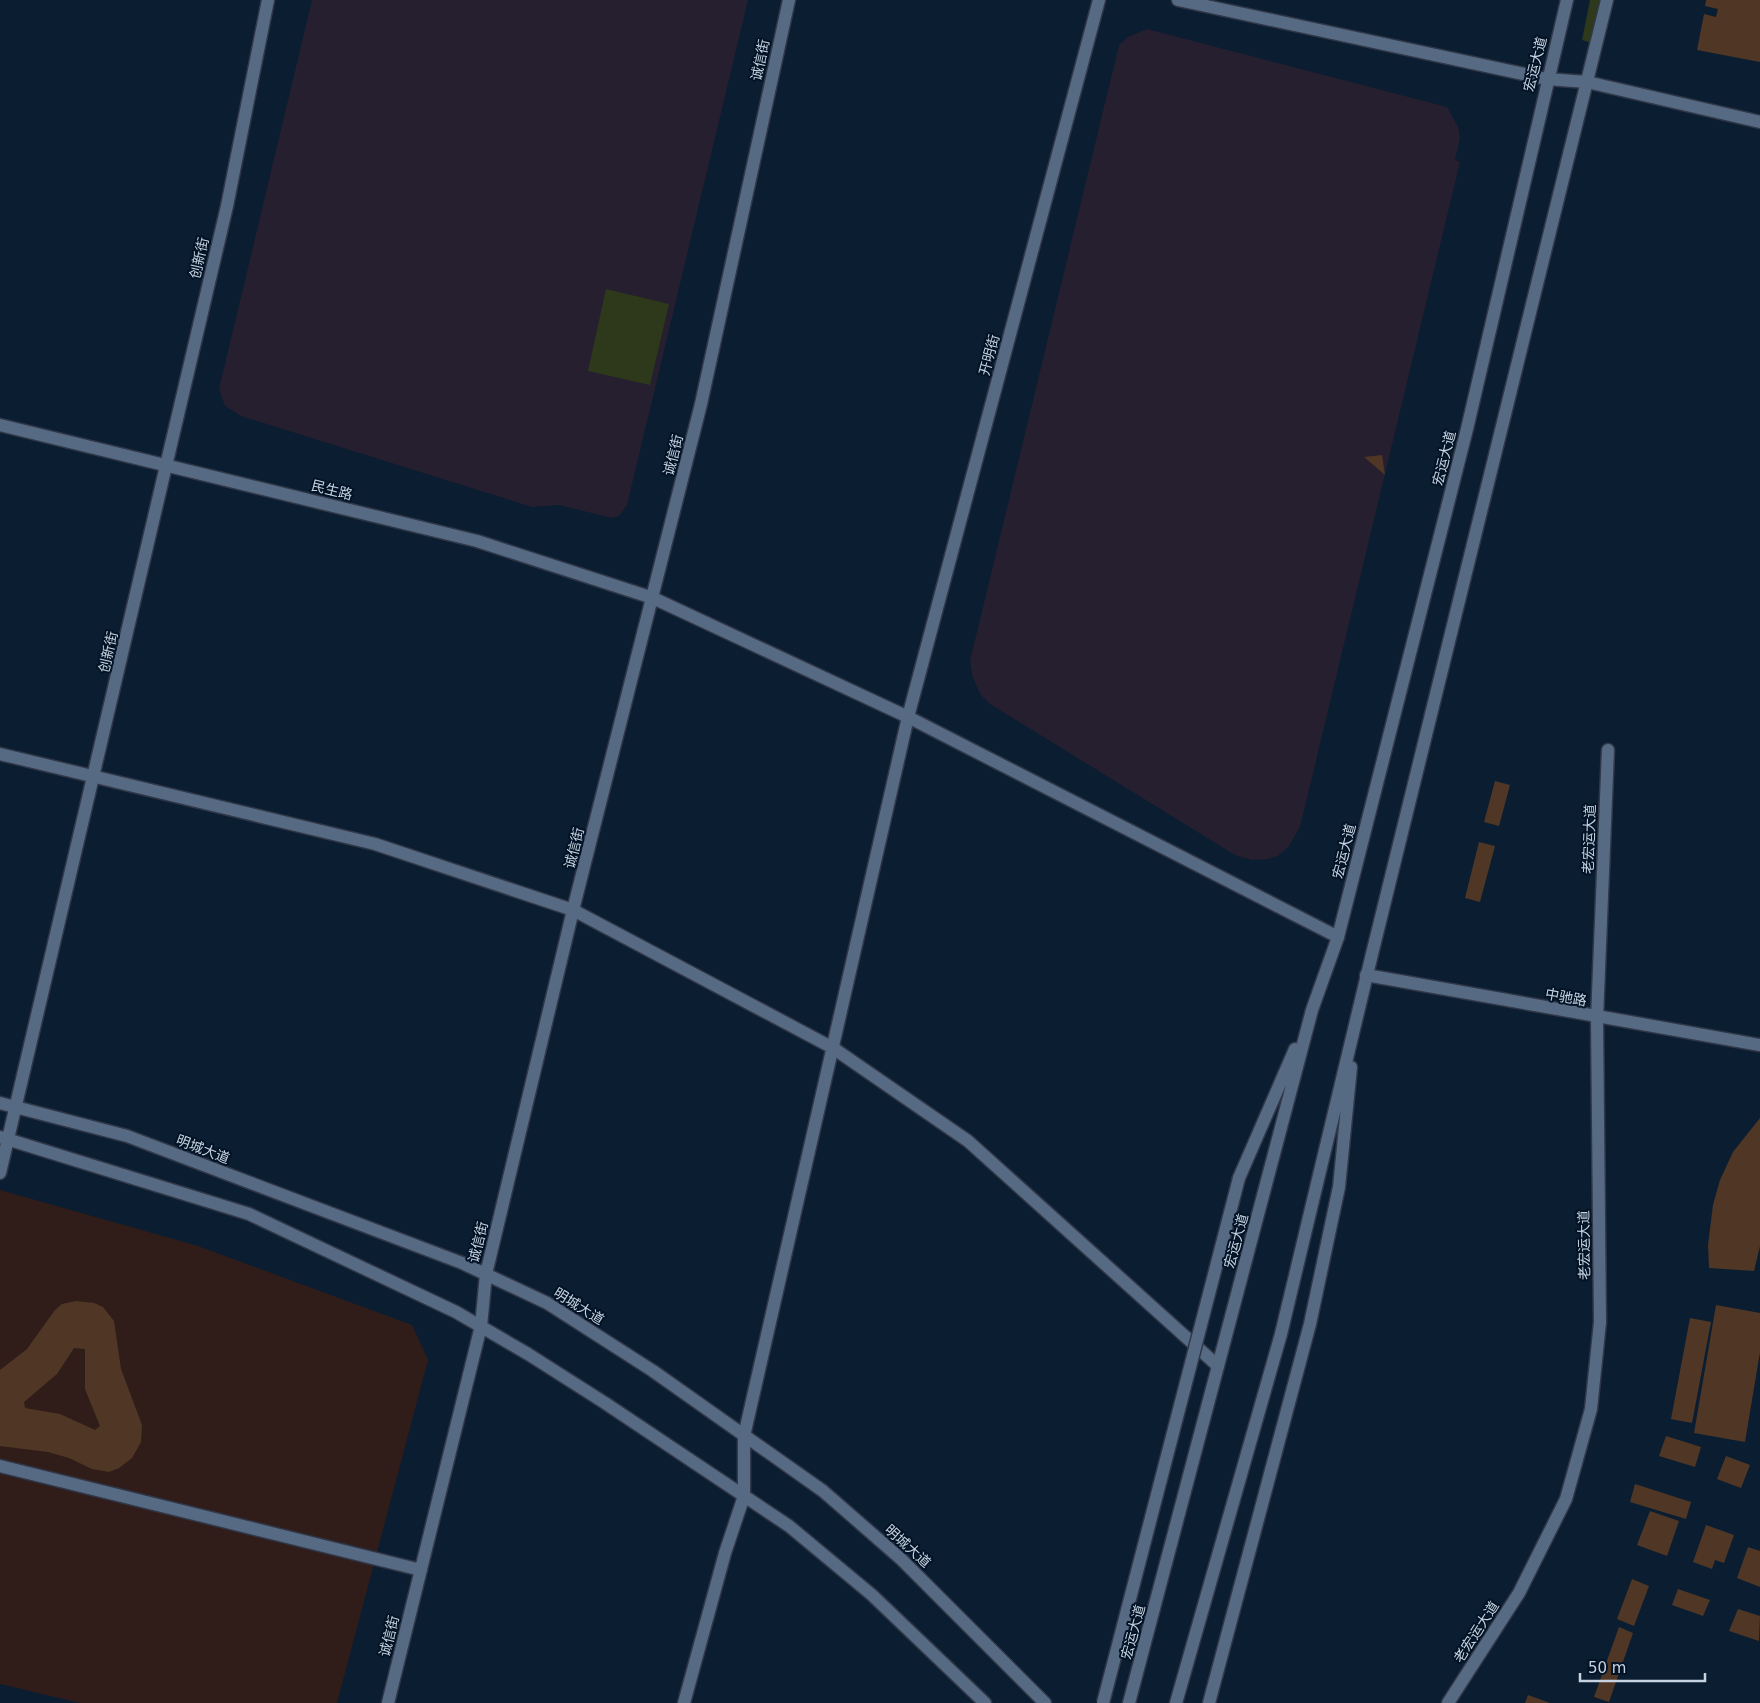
<svg xmlns="http://www.w3.org/2000/svg" width="1760" height="1703" viewBox="0 0 1760 1703" font-family="'DejaVu Sans','Noto Sans SC',sans-serif">
	<style>
		.commercial { fill: #301d1a }
		.education { fill: #261f2f }
		.green { fill: #2e391b }
		.building { fill: #503725; fill-rule: evenodd }
		.lines { fill: none; stroke-linecap: round; stroke-linejoin: round }
		.minor-casing { stroke: #303748; stroke-width: 15 }
		.tertiary-casing { stroke: #303748; stroke-width: 15 }
		.secondary-casing { stroke: #303748; stroke-width: 15 }
		.minor { stroke: #566b83; stroke-width: 12 }
		.tertiary { stroke: #566b83; stroke-width: 12 }
		.secondary { stroke: #566b83; stroke-width: 12 }
		.secondary-bridge-casing { stroke: #303748; stroke-width: 15; stroke-linecap: butt }
		.secondary-bridge { stroke: #566b83; stroke-width: 12 }
		.labels { text-anchor: middle; stroke-width: 4; stroke-linejoin: round; paint-order: stroke }
		.street-label { font-size: 14px; fill: #c7d3e0; stroke: #031327 }
	</style>
	<rect width="100%" height="100%" fill="#0b1d31"/>
	<path class="commercial" d="M0,1190L198,1246L412,1325L428,1360L337,1703H80L0,1684Z"/>
	<path class="education" d="M312,0H748L627,505L619,516L612,518L559,505L532,507L241,416L225,406L219,389Z
		M1147,29L1447,107L1458,127L1460,138L1455,160L1460,162L1300,827L1288,847L1278,856L1267,859L1252,860L1235,855L990,704L980,694L972,675L970,661L1119,45L1128,37Z"/>
	<path class="green" d="M1590,0H1608L1592,43L1582,40Z
		M606,289L669,304L650,385L588,371Z"/>
	<path class="building" d="M1706,0H1760V62L1697,50L1704,14L1716,17L1718,9L1705,6Z
		M1382,455L1385,475L1364,457Z
		M1495,781L1510,785L1499,826L1484,822Z
		M1479,842L1495,846L1480,902L1465,898Z
		M1760,1118V1246L1754,1271L1709,1268L1708,1245L1713,1205L1720,1180L1733,1152Z
		M76,1301L94,1303L103,1307L114,1321L121,1369L142,1425L141,1442L132,1458L119,1468L109,1472L92,1469L69,1458L48,1452L0,1446V1370L27,1349L55,1310L62,1304ZM74,1348L85,1349V1389L100,1426L95,1430L60,1414L25,1408L24,1402L57,1374Z
		M1716,1305L1760,1313V1352L1745,1442L1694,1433Z
		M1690,1318L1711,1322L1692,1423L1671,1419Z
		M1666,1436L1701,1447L1695,1467L1659,1456Z
		M1726,1456L1750,1465L1741,1488L1717,1479Z
		M1635,1484L1691,1502L1686,1519L1630,1502Z
		M1650,1511L1679,1521L1667,1556L1637,1545Z
		M1706,1525L1734,1535L1724,1563L1715,1560L1712,1569L1693,1562Z
		M1748,1547L1760,1551V1587L1737,1578Z
		M1632,1579L1649,1586L1634,1626L1617,1619Z
		M1678,1589L1710,1600L1703,1616L1672,1605Z
		M1738,1609L1760,1616L1759,1641L1729,1631Z
		M1619,1627L1633,1633L1609,1702L1594,1697Z
		M1528,1695L1550,1703H1525Z"/>
	<g class="lines">
		<g class="minor-casing">
			<path id="minor" d="M1178,0L1547,79L1587,82L1760,122
				M0,754L375,844L573,910L833,1048L968,1141L1218,1366
				M0,1466L421,1570
				M388,1703L481,1326L486,1274L573,910L701,404L789,0
				M684,1703L725,1553L744,1496V1436L908,717L1099,0
				M1448,1703L1519,1593L1566,1499L1591,1409L1600,1322L1597,1018L1608,750"/>
		</g>
		<g class="tertiary-casing">
			<path id="tertiary" d="M0,425L477,541L653,598L908,717L1338,937
				M1366,975L1760,1045
				M0,1173L227,206L268,0"/>
		</g>
		<g class="secondary-casing">
			<path id="secondary" d="M0,1103L127,1136L462,1263L547,1303L653,1371L823,1491L901,1559L1045,1703
				M0,1137L249,1214L456,1312L528,1354L605,1403L789,1526L872,1595L985,1703
				M1239,1178L1295,1049
				M1129,1703L1312,1010L1338,937L1467,429L1567,0
				M1176,1703L1281,1334L1372,954L1607,0
				M1209,1703L1310,1324L1339,1187L1351,1067"/>
		</g>
		<use href="#minor" class="minor"/>
		<use href="#tertiary" class="tertiary"/>
		<use href="#secondary" class="secondary"/>
		<g class="secondary-bridge-casing">
			<path id="secondary-bridge" d="M1103,1703L1239,1178"/>
		</g>
		<use href="#secondary-bridge" class="secondary-bridge"/>
	</g>
	<g class="labels">
		<g class="street-label">
			<text transform="translate(760 60) rotate(-78)" y="5">诚信街</text>
			<text transform="translate(1535 64) rotate(-76)" y="5">宏运大道</text>
			<text transform="translate(199 258) rotate(-77)" y="5">创新街</text>
			<text transform="translate(989 355) rotate(-75)" y="5">开明街</text>
			<text transform="translate(673 455) rotate(-76)" y="5">诚信街</text>
			<text transform="translate(1444 458) rotate(-76)" y="5">宏运大道</text>
			<text transform="translate(332 490) rotate(14)" y="5">民生路</text>
			<text transform="translate(108 652) rotate(-77)" y="5">创新街</text>
			<text transform="translate(1589 839) rotate(-88)" y="5">老宏运大道</text>
			<text transform="translate(574 848) rotate(-76)" y="5">诚信街</text>
			<text transform="translate(1344 851) rotate(-76)" y="5">宏运大道</text>
			<text transform="translate(1566 997) rotate(10)" y="5">中驰路</text>
			<text transform="translate(203 1149) rotate(21)" y="5">明城大道</text>
			<text transform="translate(1236 1241) rotate(-75)" y="5">宏运大道</text>
			<text transform="translate(478 1242) rotate(-76)" y="5">诚信街</text>
			<text transform="translate(1584 1245) rotate(-91)" y="5">老宏运大道</text>
			<text transform="translate(579 1306) rotate(32)" y="5">明城大道</text>
			<text transform="translate(908 1546) rotate(42)" y="5">明城大道</text>
			<text transform="translate(1133 1632) rotate(-75)" y="5">宏运大道</text>
			<text transform="translate(1476 1632) rotate(-57)" y="5">老宏运大道</text>
			<text transform="translate(389 1636) rotate(-76)" y="5">诚信街</text>
		</g>
	</g>
	<path d="M1580 1673v8h125v-8" fill="none" stroke="#c7d3e0" stroke-width="2.5"/>
	<text x="1588" y="1673" font-size="15" fill="#c7d3e0" stroke="#031327" stroke-width="4" paint-order="stroke">50 m</text>
</svg>
